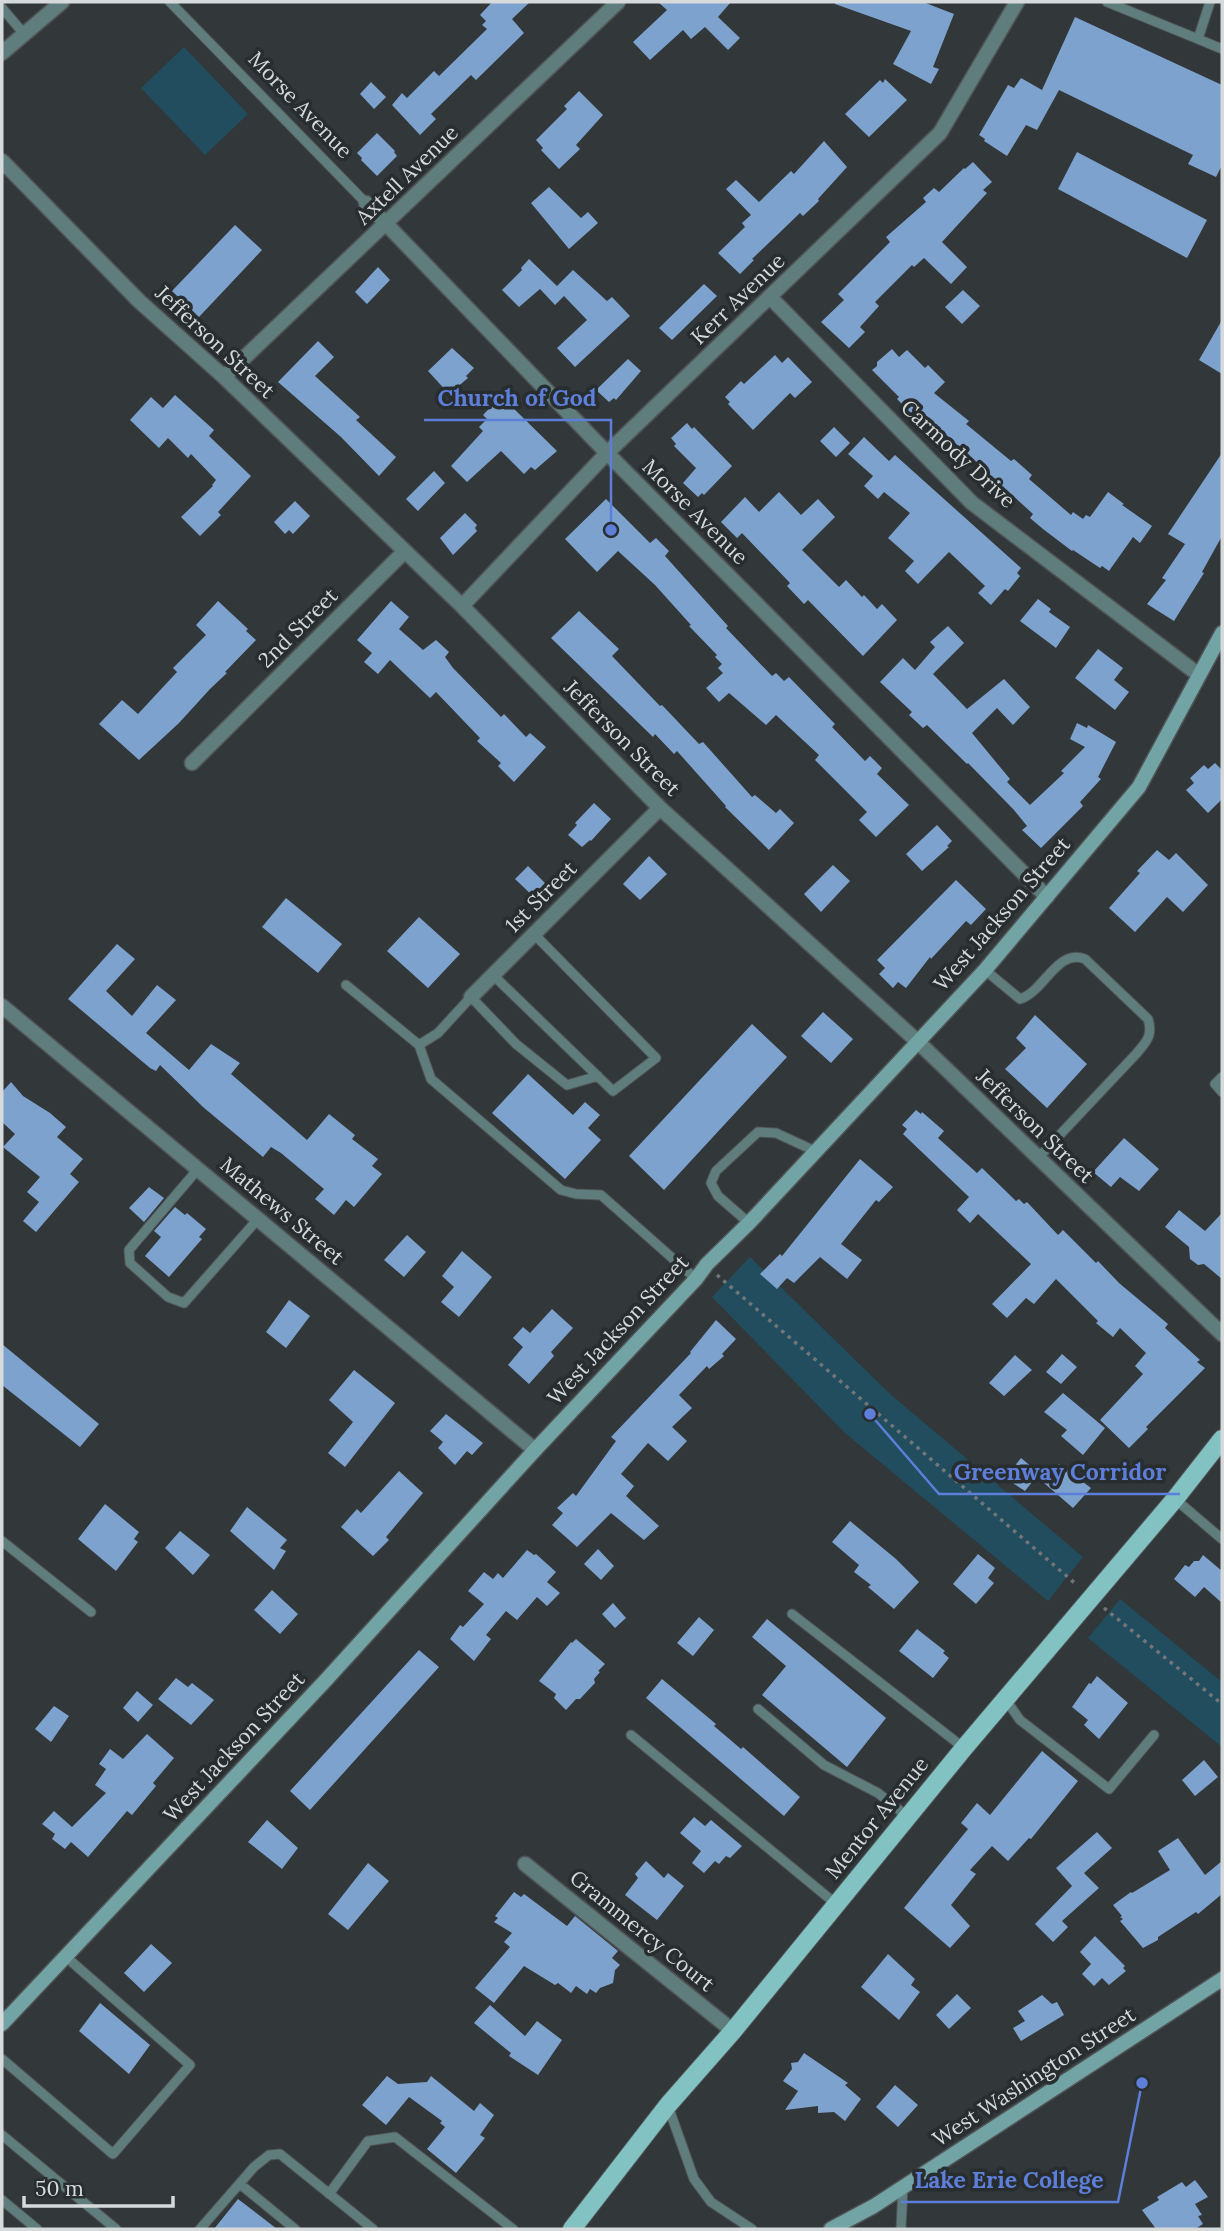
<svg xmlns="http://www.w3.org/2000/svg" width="1224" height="2231" viewBox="0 0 1224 2231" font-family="Lora,serif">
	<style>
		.green { fill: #214d5e }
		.building { fill: #7ea2ce }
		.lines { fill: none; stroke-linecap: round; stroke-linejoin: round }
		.lane-casing { stroke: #505456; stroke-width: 11 }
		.street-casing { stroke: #505456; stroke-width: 17 }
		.secondary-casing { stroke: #505456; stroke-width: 17 }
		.primary-casing { stroke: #505456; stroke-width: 20 }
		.path { stroke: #727678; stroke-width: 3.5; stroke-dasharray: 3.5 5; stroke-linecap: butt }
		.lane { stroke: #5f7d7d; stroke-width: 9 }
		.street { stroke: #5f7d7d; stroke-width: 14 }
		.secondary { stroke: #73a4a5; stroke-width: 14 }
		.primary { stroke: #82c2c3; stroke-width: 18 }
		.labels { text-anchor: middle; stroke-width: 7; stroke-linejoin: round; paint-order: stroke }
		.street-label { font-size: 21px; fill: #d7dadb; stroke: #282d2f }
		.leader { fill: none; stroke: #5e7fd9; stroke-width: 2.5 }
		.callout-dot { fill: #5e7fd9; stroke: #282d2f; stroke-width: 2.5 }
		.callout-label { font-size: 23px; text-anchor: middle; font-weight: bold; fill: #5e7fd9; stroke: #282d2f; stroke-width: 7; stroke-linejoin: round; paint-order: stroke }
	</style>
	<rect width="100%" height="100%" fill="#323739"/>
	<path class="green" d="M184,47L248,114L205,155L141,88Z
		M750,1257L890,1394L1083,1557L1048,1601L845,1433L712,1297Z
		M1120,1599L1222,1682V1747L1088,1638Z"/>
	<path class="building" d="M492,2H530L512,19L524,33L476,80L471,75L431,114L436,119L420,135L392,105L402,93L407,98L434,71L439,76L487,29L482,25L486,21L480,15Z
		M658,2H731L718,17L740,38L728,50L705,27L691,39L683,30L650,60L633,42L667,10Z
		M835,2H923L954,14L933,67L939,69L931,84L893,64L911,31L835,4Z
		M1075,17L1222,85V165L1216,177L1188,164L1193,155L1059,90L1037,130L1026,125L1007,156L984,141L985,139L979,135L1008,85L1014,88L1021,78L1042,90Z
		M885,79L907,100L869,137L845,114L880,80L883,83Z
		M371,82L386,97L374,109L360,94Z
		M579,91L603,115L576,145L580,149L559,169L541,150L543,148L536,140L567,109L564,106Z
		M377,133L395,151L394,152L397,156L377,176L361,160L362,158L357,153Z
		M824,141L847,167L818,199L819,201L803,216L800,213L752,259L754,260L740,274L718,253L745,227L742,223L751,215L726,189L736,180L759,202L791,171L794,174Z
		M1077,152L1207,220L1187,258L1058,189Z
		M973,162L992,182L983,190L987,193L942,242L967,267L951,284L924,258L914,267L912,265L875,302L879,306L860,327L865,332L849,348L821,322L844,300L838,294L890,242L886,237L926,202L923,198L934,188L939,192L964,168L965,169Z
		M549,187L581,218L588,212L598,223L569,249L531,203Z
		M235,225L262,250L199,317L172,291Z
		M529,259L557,286L573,270L607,301L612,297L630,316L575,367L557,348L587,320L564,296L555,305L540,289L519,307L502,290L522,270L521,268Z
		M378,267L390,280L367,304L355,292Z
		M704,284L717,296L672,340L659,328Z
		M963,290L980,306L962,324L945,307Z
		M1222,320V374L1199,360Z
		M318,341L334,357L315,376L360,417L356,420L396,457L379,476L341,437L278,382Z
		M452,348L474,368L466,376L468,378L449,394L428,371Z
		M892,349L899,357L907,350L925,368L928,365L945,382L934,393L969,421L966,424L1011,461L1014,459L1032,475L1029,479L1071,515L1073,512L1083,519L1086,515L1090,517L1108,492L1124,504L1122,505L1152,526L1140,543L1133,537L1109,571L1102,566L1100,568L1073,550L1072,551L1043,529L1030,518L1033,514L918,409L916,408L911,413L897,399L899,397L872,370L877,366V362Z
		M775,355L782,363L788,357L812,382L795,398L790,393L753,430L728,404L730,402L725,397L741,381L744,384Z
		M628,359L641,371L616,400L614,398L609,402L596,390Z
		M175,395L214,430L209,436L251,476L218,512L221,515L200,536L181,517L213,486L212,485L216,480L191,454L188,458L168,438L159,448L130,420L151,397L163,408Z
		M501,396L557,451L535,470L531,467L524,474L501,451L467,482L451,466L483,431L479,427L487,419L483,415Z
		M687,423L692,429L694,427L732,466L704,495L702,493L698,497L683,483L696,468L674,446L676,444L671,438Z
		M834,427L850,443L836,457L820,441Z
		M864,437L889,461L895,455L1021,568L1017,573L1020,576L1008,591L1005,589L991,605L978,593L985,586L949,552L918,584L905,571L914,561L888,538L910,513L884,492L878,499L864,486L873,476L848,454Z
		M1222,453V536L1202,572L1204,573L1174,621L1147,604L1166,580L1162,578L1185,544L1168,534Z
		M434,471L445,483L418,511L406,499Z
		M779,492L801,515L818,499L835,517L802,550L839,587L846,580L862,597L864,595L877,609L882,604L897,620L863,656L808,600L804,604L787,586L790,583L742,533L737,538L721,522L745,497L759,512Z
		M606,499L650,543L656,538L669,551L665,556L728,626L726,628L772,676L776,673L784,681L789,677L835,724L832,727L865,761L870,756L882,768L877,774L909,805L876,837L859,820L867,812L815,760L819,755L776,715L766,725L729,693L719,702L706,688L723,673L718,668L722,664L715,657L717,655L689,626L691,625L655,585L618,551L597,572L565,539Z
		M295,501L310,516L293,534L289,530L285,534L274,522Z
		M465,513L477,525L475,528L477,531L453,555L440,538Z
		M1038,599L1051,609L1049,612L1070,627L1056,648L1020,621Z
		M218,601L248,629L246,631L256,640L225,672L227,673L210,689L179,723L139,760L99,724L122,700L138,714L177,672L173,668L206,635L196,625Z
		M391,601L409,617L399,629L423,650L436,640L449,652L445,657L453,668L501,717L504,714L526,737L530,733L546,747L514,782L498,766L501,763L477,741L480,738L436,692L430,698L390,660L378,674L364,662L372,653L357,640Z
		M579,611L619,649L612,656L660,706L662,705L699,744L703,742L752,797L755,795L776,813L780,809L794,823L769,850L725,807L726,806L677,751L674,754L655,734L653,737L551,638Z
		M948,626L964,643L933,674L967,709L1004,679L1030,707L1013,725L997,708L972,733L1010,779L1007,782L1030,805L1064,773L1061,771L1085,747L1070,739L1077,723L1087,728L1088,725L1116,742L1098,777L1101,779L1080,802L1083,806L1041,848L1022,830L1027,826L1014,810L968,763L967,764L927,725L923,728L909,715L912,712L880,682L903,658L915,670L935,647L930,642Z
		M1098,649L1123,668L1114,680L1129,692L1115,710L1075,678Z
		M1215,763L1222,770V799L1208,813L1186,790L1194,783L1190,778L1204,765L1208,769Z
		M594,803L611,819L591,841L590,840L582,847L568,835L577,825L575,823Z
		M937,825L952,841L947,846L949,847L922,871L906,854Z
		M1157,850L1169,860L1176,853L1208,885L1183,912L1167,897L1135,932L1109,908L1140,873L1137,871Z
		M649,856L667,874L640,900L623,884Z
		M833,865L850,881L821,912L804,894Z
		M528,866L550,888L538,901L515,879Z
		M956,880L986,909L971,925L966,921L931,959L930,957L906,988L898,982L893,988L879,974L885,968L877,960Z
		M286,898L342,944L318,973L262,927Z
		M419,917L460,954L428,988L387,951Z
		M117,944L135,959L106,991L132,1016L157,985L176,1000L146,1033L189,1070L211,1044L240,1063L231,1074L307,1140L329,1114L355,1135L352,1139L378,1159L372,1166L382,1174L354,1207L346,1200L334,1215L315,1199L324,1189L281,1153L271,1147L263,1157L203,1107L160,1065L156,1071L150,1068L68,999Z
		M823,1012L853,1039L831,1063L801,1036Z
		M1035,1015L1087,1064L1047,1108L1005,1069L1026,1048L1016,1038Z
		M752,1024L787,1057L664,1190L629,1156Z
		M528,1074L573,1115L585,1102L600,1115L588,1128L601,1140L565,1179L492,1113Z
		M11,1082L23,1096L50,1113L66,1127L57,1137L83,1159L70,1174L79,1182L36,1232L23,1221L39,1202L27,1192L40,1177L3,1147L15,1134L2,1122V1092Z
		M916,1110L921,1114L922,1112L944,1131L938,1138L977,1173L982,1168L1016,1201L1019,1199L1024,1204L1027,1202L1058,1235L1063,1230L1096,1263L1098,1261L1119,1283L1168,1324L1165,1328L1200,1360L1197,1362L1205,1368L1146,1427L1148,1429L1129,1448L1100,1420L1143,1374L1135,1366L1146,1353L1120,1328L1113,1337L1096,1323L1098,1321L1056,1279L1034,1304L1026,1298L1007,1318L992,1304L1031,1264L978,1214L970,1223L957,1210L969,1197L903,1134L907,1129L902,1125Z
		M1124,1138L1159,1169L1139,1191L1120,1177L1111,1187L1093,1172Z
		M860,1159L893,1187L879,1202L876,1200L841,1244L862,1260L847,1279L820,1257L794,1283L787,1278L777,1289L760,1274L780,1254L782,1256Z
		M149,1187L164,1198L144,1222L129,1208Z
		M175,1207L185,1215L187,1213L206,1229L199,1237L202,1239L169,1277L145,1256L161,1237L154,1231Z
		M1179,1210L1205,1231L1222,1213V1279L1204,1264L1198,1265L1190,1259L1189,1247L1165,1227Z
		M407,1235L426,1252L404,1277L384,1260Z
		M462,1251L492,1277L459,1317L441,1302L454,1287L442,1276Z
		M289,1300L310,1316L286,1348L266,1332Z
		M552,1309L573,1328L551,1352L554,1356L529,1384L508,1365L523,1347L513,1338L523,1327L530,1333Z
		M716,1320L736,1339L722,1354L724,1356L709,1369L707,1366L679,1395L692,1408L672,1427L687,1441L668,1461L648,1443L621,1474L634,1486L626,1496L659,1526L644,1540L611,1513L577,1547L552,1525L563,1513L557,1508L573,1493L576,1496L616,1441L611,1437L691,1353L690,1352Z
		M2,1344L99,1424L80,1447L2,1385Z
		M1062,1354L1077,1367L1061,1384L1046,1372Z
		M1015,1355L1032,1370L1004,1396L989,1383Z
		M354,1370L395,1403L345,1467L328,1453L353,1422L329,1400Z
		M1063,1393L1105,1428L1083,1455L1061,1436L1067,1430L1044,1412Z
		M446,1414L483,1443L472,1455L467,1451L455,1465L438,1448L443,1442L430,1431Z
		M1021,1458L1039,1473L1025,1491L1005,1478Z
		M1059,1464L1091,1488L1073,1508L1044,1483Z
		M399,1471L423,1493L386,1537L389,1540L373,1556L341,1527L357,1509L361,1513Z
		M105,1504L139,1532L134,1539L138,1542L116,1571L78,1539Z
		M247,1507L287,1540L280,1548L286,1551L274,1570L230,1531Z
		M850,1521L896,1559L919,1582L894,1609L868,1587L871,1585L854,1572L859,1565L832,1542Z
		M180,1531L210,1555L193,1575L165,1548Z
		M598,1549L614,1566L601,1580L584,1564Z
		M527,1550L534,1555L536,1554L556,1572L547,1582L560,1593L547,1606L537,1597L517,1620L506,1611L486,1635L491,1639L474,1661L450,1639L460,1625L463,1627L484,1604L468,1591L484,1572L493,1579L498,1573L503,1578Z
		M978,1554L995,1568L988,1578L994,1583L976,1604L953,1584Z
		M1203,1555L1222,1571V1603L1204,1587L1195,1597L1174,1579L1185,1565L1189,1567L1194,1561H1199Z
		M272,1590L298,1614L280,1634L254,1610Z
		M613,1603L626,1618L615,1628L602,1614Z
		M699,1617L714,1630L693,1656L677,1643Z
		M767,1619L886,1718L847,1767L762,1695L786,1666L752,1637Z
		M917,1629L945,1651L943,1653L949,1658L933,1678L899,1651Z
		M576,1639L605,1664L598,1671L600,1672L594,1679L595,1683L580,1699H576L566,1710L554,1698L556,1694L539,1681L571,1642L572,1643Z
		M419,1650L439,1667L310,1810L290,1791Z
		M1097,1676L1128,1703L1099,1739L1084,1725L1088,1720L1072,1707L1089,1683L1091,1684Z
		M176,1678L188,1687L192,1683L214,1700L191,1725L158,1699Z
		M662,1679L716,1724L714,1726L741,1749L743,1747L800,1797L784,1816L646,1698Z
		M137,1691L153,1705L138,1722L123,1708Z
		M54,1706L69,1716L51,1742L35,1729Z
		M147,1734L174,1758L153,1783L156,1786L132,1815L127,1811L88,1857L71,1842L65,1849L52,1839L55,1834L42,1824L54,1811L72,1827L106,1793L95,1785L106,1769L99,1764L110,1749L123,1759Z
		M1042,1751L1078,1781L1031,1839L1029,1838L1008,1861L992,1846L970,1870L976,1874L951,1905L970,1926L950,1948L904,1908L968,1829L961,1823L977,1803L990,1815Z
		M1204,1760L1218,1777L1195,1796L1182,1780Z
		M694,1817L705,1826L711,1820L742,1846L730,1858L726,1856L719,1864L715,1861L704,1873L692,1863L701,1851L680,1833Z
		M267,1820L298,1848L282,1869L248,1842Z
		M1097,1832L1112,1848L1084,1873L1099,1888L1062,1921L1068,1927L1053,1942L1035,1924L1072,1886L1056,1868Z
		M1178,1838L1205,1875L1222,1861V1894L1198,1914L1196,1912L1158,1937V1940L1143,1948L1120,1921L1123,1919L1120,1917L1122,1916L1113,1905L1131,1892L1132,1893L1170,1870L1158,1851Z
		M646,1861L664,1878L668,1873L684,1886L657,1920L625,1895L638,1878L635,1874Z
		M368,1863L389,1881L348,1930L328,1914Z
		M514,1892L521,1897L524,1894L567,1926L575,1916L618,1951L612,1958L620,1965L615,1970L613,1983L600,1988L596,1993L590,1989L587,1994L576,1986L571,1993L558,1983L555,1985L524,1966L494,2003L475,1988L510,1947L504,1942L512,1933L494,1922L498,1918L495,1916Z
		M1095,1936L1125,1966L1123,1968L1126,1971L1109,1985L1102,1978L1094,1986L1082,1974L1091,1964L1080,1952Z
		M151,1944L172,1963L144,1992L124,1973Z
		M888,1954L915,1979L911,1985L920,1992L899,2020L861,1987Z
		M957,1994L971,2008L949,2029L936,2015Z
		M1042,1995L1052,2004L1057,2002L1064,2015L1021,2041L1013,2028L1025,2021L1018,2011Z
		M100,2003L150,2045L129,2074L79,2031Z
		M490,2005L525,2036L537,2021L562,2040L538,2075L509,2056L511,2053L474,2023Z
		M804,2053L848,2083L845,2085L861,2099L845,2121L834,2112L818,2113V2106L785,2110L798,2091L783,2081L792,2069L791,2063L798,2062Z
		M387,2076L398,2084L427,2082L431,2076L474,2111L480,2103L494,2115L480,2135L485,2138L456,2173L427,2149L445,2127L440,2123L442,2121L409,2097L386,2125L362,2105Z
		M895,2085L918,2105L898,2127L876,2107Z
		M1195,2180L1208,2197L1195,2204L1202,2215L1198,2216L1203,2224L1195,2229H1156L1142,2210L1159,2200L1157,2197L1182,2182L1186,2187Z
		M238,2199L277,2229H214Z"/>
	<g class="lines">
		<g class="lane-casing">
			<path id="lane" d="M170,2L366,203
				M1107,2L1198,39
				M1210,2L1198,39L1222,49
				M2,8L25,35
				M985,970L1020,999C1044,992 1057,948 1085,959L1148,1019C1153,1035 1147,1041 1137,1053L1038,1158
				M493,975L613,1091L656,1058L534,934
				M346,985L419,1045L431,1079L561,1190L576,1194L601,1195L696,1279
				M419,1045L438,1033L471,997L516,1044L567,1085L598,1076
				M1222,1077L1215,1084L1222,1092
				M198,1169L129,1250L130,1263L168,1297L184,1303L258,1219
				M749,1223L718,1196L711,1183L716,1171L758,1132L776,1133L815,1151
				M1175,1499L1222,1539
				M2,1541L91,1612
				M792,1614L964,1748
				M1006,1700L1020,1720L1109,1789L1154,1735
				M758,1709L824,1765L878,1793L908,1817
				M631,1735L836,1904
				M2,2059L113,2154L190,2065L65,1956
				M668,2106L694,2179L711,2202L752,2229
				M2,2135L116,2229
				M240,2184L295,2229
				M329,2194L368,2141L395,2137L513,2229
				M2,2200L37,2229
				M200,2229L254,2167L269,2155L280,2154L373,2229
				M901,2229L903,2187"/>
		</g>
		<g class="street-casing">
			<path id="street" d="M2,53L62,2
				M2,161L139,301L224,377L462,606L660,808L917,1041L1222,1334
				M366,203L607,453L1047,897
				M770,297L972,503L1199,675
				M224,377L618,2
				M462,606L607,453L940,133L1017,2
				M192,763L404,552
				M471,997L660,808
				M2,1006L535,1450
				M525,1864L733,2031"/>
		</g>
		<g class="secondary-casing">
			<path id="secondary" d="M2,2024L326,1680L535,1450L696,1279L707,1264L749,1223L985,970L1139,787L1222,633
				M831,2229L874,2206L1222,1979"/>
		</g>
		<g class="primary-casing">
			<path id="primary" d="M572,2229L668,2105L733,2031L964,1748L1175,1499L1222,1439"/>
		</g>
		<path class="path" d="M717,1275L1077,1585
			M1104,1608L1222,1704"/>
		<use href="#lane" class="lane"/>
		<use href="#street" class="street"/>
		<use href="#secondary" class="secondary"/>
		<use href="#primary" class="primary"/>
	</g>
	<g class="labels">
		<g class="street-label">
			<text transform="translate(300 105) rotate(46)" y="7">Morse Avenue</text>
			<text transform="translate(407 175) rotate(-44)" y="7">Axtell Avenue</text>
			<text transform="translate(738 299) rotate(-44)" y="7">Kerr Avenue</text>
			<text transform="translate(215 342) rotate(43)" y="7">Jefferson Street</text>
			<text transform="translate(958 454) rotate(43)" y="7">Carmody Drive</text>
			<text transform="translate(695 512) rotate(45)" y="7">Morse Avenue</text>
			<text transform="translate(298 628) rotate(-45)" y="7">2nd Street</text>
			<text transform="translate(622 738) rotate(45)" y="7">Jefferson Street</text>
			<text transform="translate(541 897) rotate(-45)" y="7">1st Street</text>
			<text transform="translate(1002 914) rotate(-49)" y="7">West Jackson Street</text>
			<text transform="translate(1035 1126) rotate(44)" y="7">Jefferson Street</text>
			<text transform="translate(282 1211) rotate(40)" y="7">Mathews Street</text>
			<text transform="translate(618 1330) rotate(-47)" y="7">West Jackson Street</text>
			<text transform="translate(234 1747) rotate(-47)" y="7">West Jackson Street</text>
			<text transform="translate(877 1818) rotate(-51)" y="7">Mentor Avenue</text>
			<text transform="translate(642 1931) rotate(39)" y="7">Grammercy Court</text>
			<text transform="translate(1034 2077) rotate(-33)" y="7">West Washington Street</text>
		</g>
	</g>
	<path class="leader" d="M611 530L611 420H424M870 1414L939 1494H1180M1142 2083L1118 2202H901"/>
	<g class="callout-dot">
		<circle cx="611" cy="530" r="7"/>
		<circle cx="870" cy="1414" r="7"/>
		<circle cx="1142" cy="2083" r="7"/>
	</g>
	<g class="callout-label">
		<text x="517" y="406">Church of God</text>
		<text x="1060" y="1480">Greenway Corridor</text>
		<text x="1009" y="2188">Lake Erie College</text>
	</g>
	<rect width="1224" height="2231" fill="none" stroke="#d7dadb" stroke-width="7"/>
	<path d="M24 2196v10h149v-10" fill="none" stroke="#d7dadb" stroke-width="3.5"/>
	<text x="35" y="2196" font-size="21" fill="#d7dadb" stroke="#282d2f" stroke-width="5" paint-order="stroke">50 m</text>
</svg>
